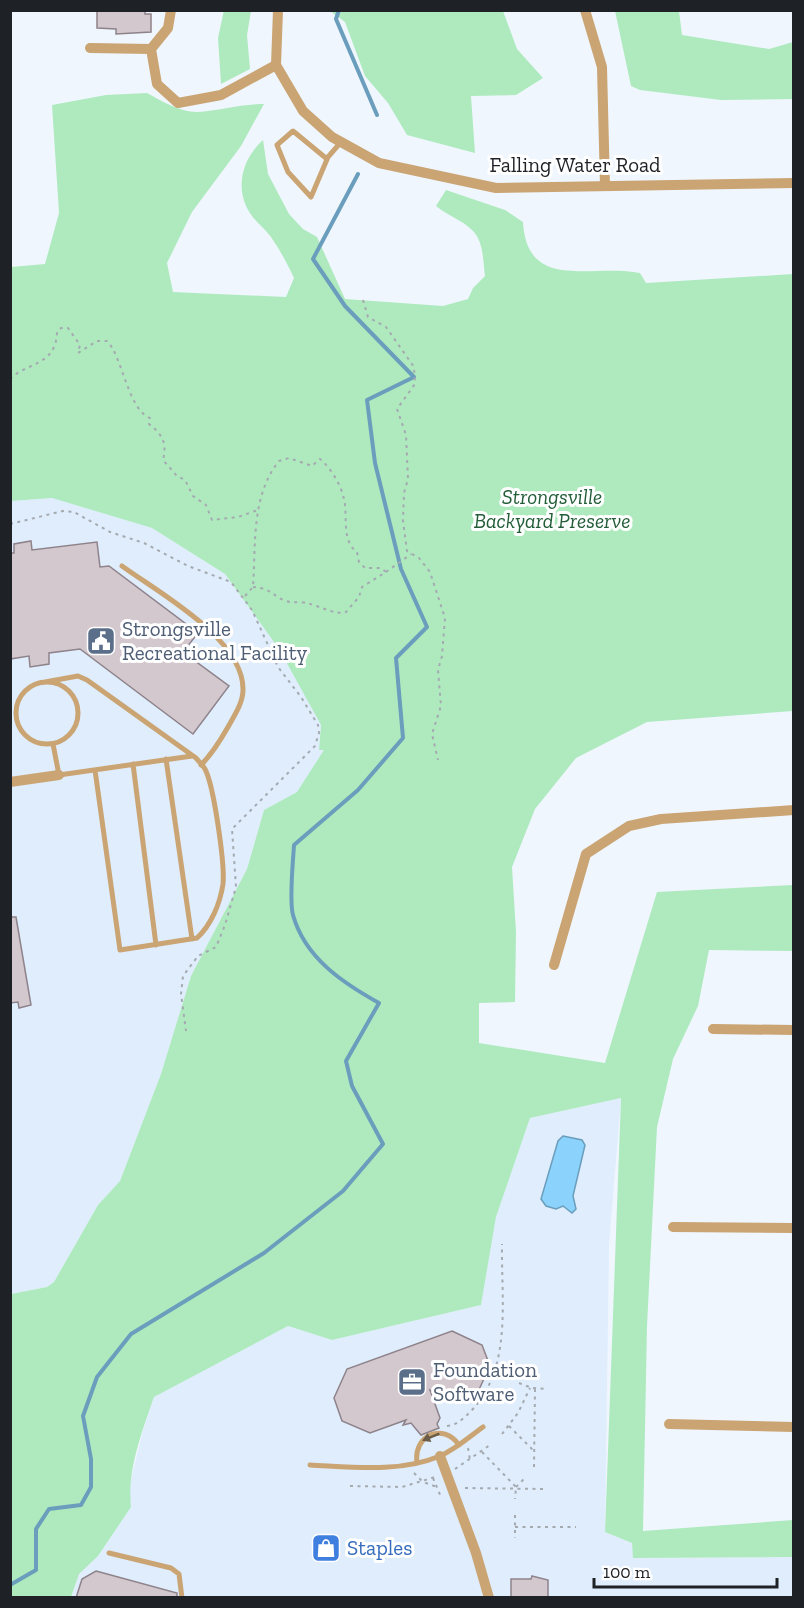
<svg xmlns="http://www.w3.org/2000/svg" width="804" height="1608" viewBox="0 0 804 1608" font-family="'Zilla Slab',serif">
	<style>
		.built { fill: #dfedfd }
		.green { fill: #afeabf }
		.water { fill: #8bd3fc; stroke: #6a9ebc; stroke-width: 1.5 }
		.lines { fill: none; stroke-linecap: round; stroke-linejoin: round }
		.stream { stroke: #6a9ebc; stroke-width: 4 }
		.building { fill: #d4c8cf; stroke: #8e838a; stroke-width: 1.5 }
		.path { stroke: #a4aab0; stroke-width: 2; stroke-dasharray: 3 4.5; stroke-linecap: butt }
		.service { stroke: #caa473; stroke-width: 5 }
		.minor { stroke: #caa473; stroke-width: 10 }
		.oneway { fill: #6b5c48 }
		.labels { text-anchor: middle; stroke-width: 6; stroke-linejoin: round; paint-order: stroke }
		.street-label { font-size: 21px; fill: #1e2125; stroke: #fff }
		.park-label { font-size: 21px; font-style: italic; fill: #225d38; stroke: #fff }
		.service-label { font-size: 21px; fill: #4e5e75; stroke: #fff; text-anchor: start }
		.shop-label { font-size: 21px; fill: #366cbe; stroke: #fff; text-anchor: start }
	</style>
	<rect width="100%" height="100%" fill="#eff6fe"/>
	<path class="built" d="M52,498L152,528L225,574L279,649L321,725L319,749H329L297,792L264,810L247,869L191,976L161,1074L120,1181L98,1205L54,1282L47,1287L11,1294V501Z
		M621,1098L609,1245L605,1532L632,1543L634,1558L793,1557V1597L71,1598L79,1574L98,1556L131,1507L129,1489L142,1434L154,1397L288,1326L332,1340L481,1305L496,1217L530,1118Z"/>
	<path class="green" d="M224,10L251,11L247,35L250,69L221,84L218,38Z
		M330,11H503L517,49L543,78L516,95L471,96L475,153L407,135L388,103L365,76L345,22Z
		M615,11H679L682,35L769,49L793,42V99L721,100L640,90L631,86Z
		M147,93C161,101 180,112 197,112C219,111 240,104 264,104L241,146L192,212L167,263L173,292L286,297L294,278C287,263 280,250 271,237C265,229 257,223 252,216C233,190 242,159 263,140L268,174L289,214L303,229L317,237L345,299L443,306L468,299L473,288L485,276C483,262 484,241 472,230C462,220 447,215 436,206L446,190L505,210L523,222C527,293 593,263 640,273L646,283L793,274V711L647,722L576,758L535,809L512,867L516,932L515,1002L479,1003V1043L605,1063L657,892L793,885V951L709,950L698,1006L673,1059L657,1127L647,1326L643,1531L793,1520V1557L633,1558L632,1543L605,1532L621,1098L530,1118L496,1217L481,1305L332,1340L288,1326L154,1397C142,1432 127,1470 131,1507L98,1556L79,1574L71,1597H11V1294L47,1287L54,1282L98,1205L120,1181L161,1074L191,976L247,869L264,810L297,792L324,750H319L321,725L279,649L225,574L152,528L52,498L11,501V267L45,264L59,213L52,105L106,95Z"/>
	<path class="water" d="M563,1136L582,1140L585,1145L573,1196L576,1209L572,1213L563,1206L556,1209L546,1206L541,1199L558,1141Z"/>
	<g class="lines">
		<path class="stream" d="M339,10L336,19L377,115
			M10,1585L36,1570V1529L49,1509L81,1505L91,1487V1459L83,1416L97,1377L131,1334L264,1253L343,1191L383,1144L352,1086L346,1061L379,1003C343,983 305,958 293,915C289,901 293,862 294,845L358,790L403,738L396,658L427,627L401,569L375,463L367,400L414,377L345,306L313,259L358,174"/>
	</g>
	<path class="building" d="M97,10H145V14H151V32L116,34V29L97,28Z
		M31,541L32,550L97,542L100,567L109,566L198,633L183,652L229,686L193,734L80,649L49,653V664L30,667L29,656L10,659V553H14V544Z
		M10,917H16L31,1005L19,1008L18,1002L10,1003Z
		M452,1331L482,1345L490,1366L476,1396L455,1403L430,1390L440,1418L437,1424L439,1428L421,1435L411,1423L403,1425L406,1420L370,1433L342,1421L334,1398L347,1369Z
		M96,1571L177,1593V1598H76L82,1579Z
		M532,1576L548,1580V1598H511V1579H531Z"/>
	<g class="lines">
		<path class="path" d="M363,300L368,317L386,327L414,367L415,384L397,409L406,435L408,479L404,493L403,521L407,551L419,558L430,572L445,618L442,656L438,670L441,706L432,734L438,760
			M10,379C27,362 56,366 57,332L61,328H68L80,345L78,353L97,341H107C122,355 128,410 150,418L149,424C163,435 167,443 163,460L177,476L185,480L193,496L206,505L212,520L238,517L258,510
			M10,524L63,511L74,512L110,532L144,543L188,566L231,582L252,610L278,667L301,697L318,725L319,733L315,746L232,829L236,887L225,925L216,947L198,956L183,976L181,994L186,1031
			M386,572L411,554
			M245,596L253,587C256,543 251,496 279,461L289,458L312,466L320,459C331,468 341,485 344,499C348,516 341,541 357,552L359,562L365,568H381L386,572L362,587L359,597L345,613C327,613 318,604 300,602C295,602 292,603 286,601C272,596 273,589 253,587
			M495,1374L506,1378
			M519,1383L532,1388L546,1389
			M447,1426C457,1425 463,1419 470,1412C513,1369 501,1300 502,1244
			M509,1426L534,1451
			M502,1434L518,1413L530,1388
			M468,1448L470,1460
			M482,1452L516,1487L515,1499
			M534,1467L535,1389
			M455,1469L490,1445
			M414,1473L423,1482L437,1487
			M433,1478L441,1497
			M350,1486L402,1487L435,1477
			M516,1487L524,1479
			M465,1488L544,1489
			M515,1515V1538
			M515,1527H576"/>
		<path class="service" d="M327,159L293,131L277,145L288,172L311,197L328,157L341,142
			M122,566C159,593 244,639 243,690C243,703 234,716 228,727C220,741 212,754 201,765
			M16 713a31 31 0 1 1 62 0a31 31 0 1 1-62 0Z
			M45,682L78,676L87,680L196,758C199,762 203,765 205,769C214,786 225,865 223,884C220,904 211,925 197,938L120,950L95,770
			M53,744L59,775L192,756
			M166,759L192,939
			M133,764L156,945
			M417,1463C413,1435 443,1422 459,1445
			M310,1465C352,1467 400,1473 440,1456C456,1449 469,1437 483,1427
			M109,1553L171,1568L179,1574L182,1598"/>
		<path class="minor" d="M171,10L168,28L151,49L157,84L178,103L221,95L276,65
			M278,10L276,65L303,111L332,137L379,163L496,188L794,183
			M585,10L602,67L605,186
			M90,48L151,49
			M10,782L59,775
			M554,965L586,854L629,826L661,819L794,810
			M713,1029L794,1030
			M673,1227L794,1228
			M669,1424L794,1427
			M440,1456L476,1553L489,1598"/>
	</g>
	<defs><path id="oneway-solid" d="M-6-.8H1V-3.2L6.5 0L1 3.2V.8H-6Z" transform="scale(1.5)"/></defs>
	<use class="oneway" href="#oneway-solid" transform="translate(431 1437) rotate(158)"/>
	<defs>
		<g id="civic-square" transform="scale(1.5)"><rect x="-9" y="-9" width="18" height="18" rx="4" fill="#5c6f8a" stroke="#fff"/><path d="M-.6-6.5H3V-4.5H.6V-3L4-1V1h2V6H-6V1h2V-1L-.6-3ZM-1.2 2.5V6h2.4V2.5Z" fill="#fff"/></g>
		<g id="office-square" transform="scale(1.5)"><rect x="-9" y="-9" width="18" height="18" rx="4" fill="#5c6f8a" stroke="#fff"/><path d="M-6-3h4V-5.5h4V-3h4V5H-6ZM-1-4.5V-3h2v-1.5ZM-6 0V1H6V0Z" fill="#fff"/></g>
		<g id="shop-square" transform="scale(1.5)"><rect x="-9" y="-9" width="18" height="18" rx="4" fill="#3f7fe0" stroke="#fff"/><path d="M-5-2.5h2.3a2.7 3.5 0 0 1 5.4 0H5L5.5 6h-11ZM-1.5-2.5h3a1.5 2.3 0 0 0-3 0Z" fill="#fff"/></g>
	</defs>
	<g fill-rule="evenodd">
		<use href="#civic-square" x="101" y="641"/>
		<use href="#office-square" x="412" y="1382"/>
		<use href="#shop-square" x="326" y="1548"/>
	</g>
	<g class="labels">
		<g class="street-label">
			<text x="575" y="172">Falling Water Road</text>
		</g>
		<g class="park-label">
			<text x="552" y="504">Strongsville<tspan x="552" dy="24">Backyard Preserve</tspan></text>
		</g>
		<g class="service-label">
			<text x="122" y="636">Strongsville<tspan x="122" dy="24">Recreational Facility</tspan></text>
			<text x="433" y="1377">Foundation<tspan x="433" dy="24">Software</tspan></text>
		</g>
		<g class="shop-label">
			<text x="347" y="1555">Staples</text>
		</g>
	</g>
	<rect width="804" height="1608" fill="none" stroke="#1e2125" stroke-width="24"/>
	<path d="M594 1578v9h183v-9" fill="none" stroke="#1e2125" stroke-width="3"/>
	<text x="603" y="1578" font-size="18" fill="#1e2125" stroke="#ffffff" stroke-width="4.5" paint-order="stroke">100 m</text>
</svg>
